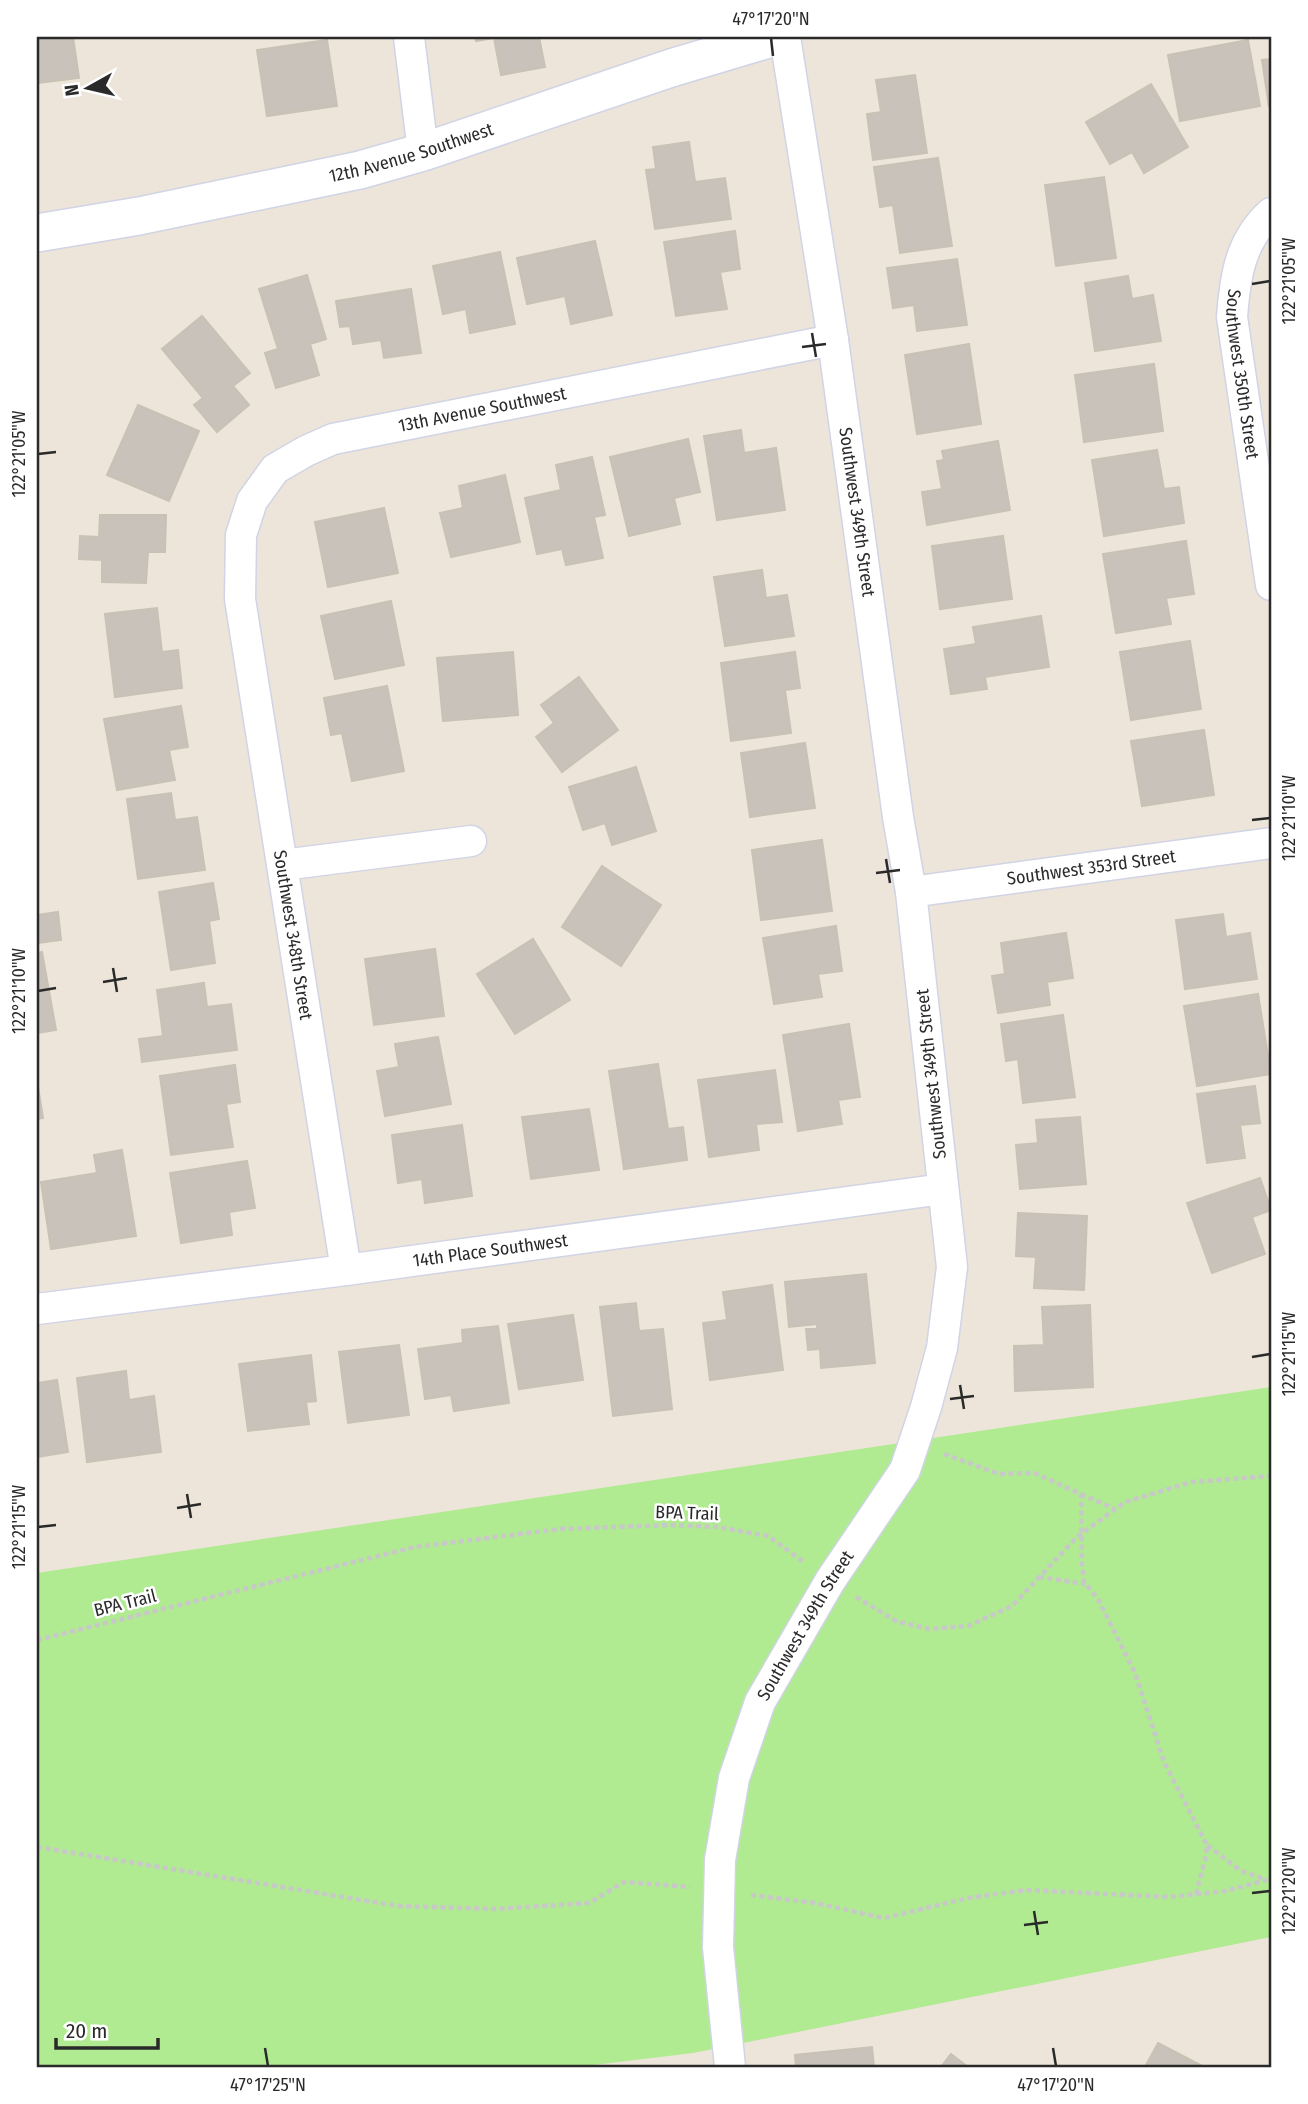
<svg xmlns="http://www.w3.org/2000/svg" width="1308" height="2104" viewBox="0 0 1308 2104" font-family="'Fira Sans Condensed',sans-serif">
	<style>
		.green { fill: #b0ea91 }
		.building { fill: #c9c2ba; stroke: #c9c1b4; stroke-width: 2 }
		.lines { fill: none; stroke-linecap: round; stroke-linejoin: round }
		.minor-casing { stroke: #d0d4e5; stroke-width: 33 }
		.tertiary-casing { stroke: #d0d4e5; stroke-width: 40 }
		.path { stroke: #c8c8c8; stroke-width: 4.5; stroke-dasharray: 5 3.5; stroke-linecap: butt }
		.minor { stroke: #fff; stroke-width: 30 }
		.tertiary { stroke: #fff; stroke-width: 37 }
		.ticks { fill: none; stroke: #2a2a2a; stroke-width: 2.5 }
		.labels { text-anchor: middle; stroke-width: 5; stroke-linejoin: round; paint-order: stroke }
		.street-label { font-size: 18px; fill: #2a2a2a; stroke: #fff }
		.neatline { fill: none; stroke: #2a2a2a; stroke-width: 2.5 }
		.ticks-label { font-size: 18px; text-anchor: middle; fill: #2a2a2a }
	</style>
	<rect width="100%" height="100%" fill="#eee5da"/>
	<path class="green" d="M1271,1387V1937L693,2053L577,2067H37V1573Z"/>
	<path class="building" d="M37,37H73L79,78L37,83Z
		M475,37H539L545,67L501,75L494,38L476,41Z
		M327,40L337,106L267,116L257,50Z
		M1248,40L1260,106L1180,121L1168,55Z
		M1271,59V107H1269L1262,60Z
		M915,75L927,153L873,160L867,114L881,112L876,80Z
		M1151,84L1188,147L1144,173L1132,152L1110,164L1086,122Z
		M689,142L695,182L725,178L731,219L655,229L646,170L656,169L653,147Z
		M938,158L952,246L900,253L893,205L880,207L874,167Z
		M1104,177L1116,258L1056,266L1045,185Z
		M735,231L740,269L720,272L727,309L676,316L664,242Z
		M595,241L612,315L571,324L565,296L527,304L517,258Z
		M500,252L515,324L470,333L466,309L443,314L433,266Z
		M957,259L967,325L917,331L914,305L893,308L887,268Z
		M307,275L326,339L310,344L319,375L276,388L265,353L278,349L259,289Z
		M1128,276L1132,299L1153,295L1161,341L1095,351L1085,283Z
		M411,289L421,353L384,358L381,340L353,344L350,326L340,327L336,301Z
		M202,316L250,373L233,386L249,405L217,432L194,405L203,398L162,349Z
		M969,344L981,424L917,434L905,355Z
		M1154,364L1163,431L1084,442L1075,375Z
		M138,405L199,431L169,501L107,475Z
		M741,430L744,453L776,448L785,510L717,520L704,436Z
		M688,439L700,492L674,498L680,524L629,536L610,457Z
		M998,441L1010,510L927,525L922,492L942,489L937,461L944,460L942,451Z
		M1157,450L1164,489L1179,487L1184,523L1104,536L1092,460Z
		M592,457L605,515L594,517L603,558L566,565L562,549L537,554L525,498L561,490L556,465Z
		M505,475L520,542L451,557L440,513L463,508L459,486Z
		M384,508L398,573L328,587L315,522Z
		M100,515H166L165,552H148L146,583L102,582V560L79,559L80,536L99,537Z
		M1003,536L1012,599L940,609L932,546Z
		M1186,541L1194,594L1166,598L1171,624L1116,633L1103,554Z
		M762,570L766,598L787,595L794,636L725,646L714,577Z
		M391,601L404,665L335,679L321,616Z
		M157,608L162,652L178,650L182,688L115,697L105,614Z
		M1041,616L1049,667L985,677L987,689L951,694L944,649L976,644L973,627Z
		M1190,641L1201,709L1131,720L1120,652Z
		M513,652L518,715L443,721L437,658Z
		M795,652L800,688L785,690L791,733L731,741L721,663Z
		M579,677L618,730L562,772L536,737L554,723L541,705Z
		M387,686L404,771L352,781L342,733L331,735L324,698Z
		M181,706L188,747L169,750L175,780L117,790L104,719Z
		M1204,730L1214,795L1142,806L1131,741Z
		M805,743L815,808L750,817L741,753Z
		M636,767L656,831L612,845L605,823L583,830L569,787Z
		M171,793L175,820L197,817L205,870L138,879L127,799Z
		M822,840L832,911L761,920L752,850Z
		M602,866L661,905L621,966L562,927Z
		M213,883L219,919L209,921L215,963L171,970L159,892Z
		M58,912L61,940L37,943V915Z
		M1223,914L1226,937L1250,933L1257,979L1185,989L1176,920Z
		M836,926L842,971L818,974L822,997L774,1004L763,938Z
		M1066,933L1073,978L1047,982L1050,1005L998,1013L992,976L1005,974L1001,943Z
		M533,939L570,1000L515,1034L477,974Z
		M435,949L444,1016L374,1025L365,959Z
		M42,952L56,1030L37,1033V953Z
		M204,983L207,1007L231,1004L237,1050L142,1062L139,1039L163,1036L157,990Z
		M1258,994L1271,1074L1197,1086L1184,1006Z
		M1063,1015L1075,1097L1023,1103L1018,1059L1006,1061L1001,1024Z
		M849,1024L860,1097L838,1100L842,1124L798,1131L783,1035Z
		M438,1037L451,1104L385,1116L377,1071L399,1067L395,1044Z
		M658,1064L668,1129L683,1127L687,1160L624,1169L609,1071Z
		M235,1065L240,1102L226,1104L233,1147L171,1155L160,1076Z
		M775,1070L782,1122L756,1124L759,1150L709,1157L698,1080Z
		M37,1081L43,1118L37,1119Z
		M1255,1086L1260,1123L1240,1125L1245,1158L1207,1163L1197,1094Z
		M589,1109L599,1170L531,1179L522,1117Z
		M1080,1117L1086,1184L1020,1189L1016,1145L1038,1143L1036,1120Z
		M462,1125L472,1196L425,1203L422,1179L398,1183L392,1135Z
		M122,1150L136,1236L51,1249L41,1182L97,1173L94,1155Z
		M247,1161L255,1208L229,1212L232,1235L181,1243L170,1173Z
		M1260,1178L1271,1210L1252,1217L1265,1254L1212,1273L1187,1203Z
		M1018,1213L1087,1216L1084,1290L1034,1288L1036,1257L1016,1256Z
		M866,1274L875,1363L821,1368L820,1349L808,1350L806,1329H817V1324L789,1327L785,1282Z
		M772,1285L783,1370L710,1380L703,1323L727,1320L723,1292Z
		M636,1303L639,1331L663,1329L672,1409L613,1416L600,1307Z
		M1090,1305L1093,1387L1015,1391L1014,1346L1044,1345L1042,1307Z
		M573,1315L583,1380L519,1389L508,1324Z
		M498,1326L509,1403L454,1411L451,1395L425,1399L418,1349L463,1343L462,1330Z
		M399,1345L409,1415L348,1423L339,1352Z
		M311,1355L316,1401L306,1402L309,1424L248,1431L239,1364Z
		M126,1371L129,1400L154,1396L161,1452L87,1462L77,1378Z
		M57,1380L68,1452L37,1457V1383Z
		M1158,2043L1204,2067H1145Z
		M872,2047L874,2067H796L795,2055Z
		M951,2054L968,2067H941Z"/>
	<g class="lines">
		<g class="minor-casing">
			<g id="minor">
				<path d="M409,37L423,152"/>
				<path id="s1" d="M1271,213C1240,241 1235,277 1232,317L1271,585"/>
				<path d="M283,865L471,841"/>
				<path id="s2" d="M911,892L1271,843"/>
				<path id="s3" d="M346,1270L240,599L241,535L252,501L275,469L306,451L333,439L833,340"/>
				<path id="s4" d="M37,1309L346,1270L943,1189"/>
				<path id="s5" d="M730,2067L718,1947L720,1860L734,1778L760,1702L830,1581L905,1470L926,1407L942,1348L952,1267L911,892L898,817L833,340L785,37"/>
			</g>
		</g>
		<g class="tertiary-casing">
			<g id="tertiary">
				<path id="s6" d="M37,233L139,216L360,170L423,152L671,68L775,37"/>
			</g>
		</g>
		<path class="path" d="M944,1454L999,1474L1034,1473L1081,1494L1082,1565L1084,1582L1098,1599L1135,1673L1164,1762L1207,1845
			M1081,1494L1115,1509
			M1039,1577L1086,1584
			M856,1597L896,1621L929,1629L968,1626L1012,1606L1077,1537L1125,1502L1192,1482L1271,1476
			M37,1640L415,1547L560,1529L670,1525L717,1527L768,1536L805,1563
			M37,1847L398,1906L496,1909L589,1903L624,1882L690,1887
			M1196,1894L1206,1856L1207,1845L1241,1871L1264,1879
			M751,1895L815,1903L884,1918L968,1898L1026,1890L1169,1897L1225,1891L1271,1879"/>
		<use href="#minor" class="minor"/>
		<use href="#tertiary" class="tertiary"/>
	</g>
	<path class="ticks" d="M771,38L773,56M1252,284L1270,281M812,333L816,357M802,347L826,344M38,454L56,452M1252,820L1270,818M886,859L890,883M876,873L900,870M113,968L117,992M103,982L127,978M38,991L56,988M1252,1357L1270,1354M960,1385L964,1409M950,1399L974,1396M187,1494L191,1518M177,1508L201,1504M38,1527L56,1525M1252,1893L1270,1891M1034,1911L1038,1935M1024,1925L1048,1922M265,2048L268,2066M1053,2048L1056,2066"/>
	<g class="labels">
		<g class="street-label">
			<text dy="6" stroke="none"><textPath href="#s6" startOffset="383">12th Avenue Southwest</textPath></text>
			<text dy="6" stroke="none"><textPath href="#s1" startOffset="172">Southwest 350th Street</textPath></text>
			<text dy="6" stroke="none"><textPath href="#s3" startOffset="1036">13th Avenue Southwest</textPath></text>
			<text transform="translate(857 512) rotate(82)" y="6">Southwest 349th Street</text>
			<text dy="6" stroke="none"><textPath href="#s2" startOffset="182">Southwest 353rd Street</textPath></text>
			<text transform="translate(293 935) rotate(81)" y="6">Southwest 348th Street</text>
			<text transform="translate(931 1074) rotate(-96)" y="6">Southwest 349th Street</text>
			<text dy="6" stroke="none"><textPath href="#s4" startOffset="457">14th Place Southwest</textPath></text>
			<text transform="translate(687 1513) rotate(2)" y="6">BPA Trail</text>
			<text transform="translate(125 1603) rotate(-14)" y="6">BPA Trail</text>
			<text dy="6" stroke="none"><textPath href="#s5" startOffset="460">Southwest 349th Street</textPath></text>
		</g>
	</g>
	<rect width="1308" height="2104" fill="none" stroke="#ffffff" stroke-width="77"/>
	<g transform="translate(88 88) rotate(262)" stroke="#ffffff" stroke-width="5" paint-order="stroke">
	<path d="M0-5L12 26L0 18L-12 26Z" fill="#2a2a2a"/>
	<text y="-10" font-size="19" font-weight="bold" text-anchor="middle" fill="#2a2a2a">N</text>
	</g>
	<path d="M56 2038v10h102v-10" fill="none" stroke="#2a2a2a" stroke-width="3.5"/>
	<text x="66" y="2038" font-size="21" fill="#2a2a2a" stroke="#ffffff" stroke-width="5" paint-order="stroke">20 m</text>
	<rect x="38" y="38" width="1232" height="2028" class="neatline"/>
	<g class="ticks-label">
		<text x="771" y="25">47°17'20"N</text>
		<text transform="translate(1289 281) rotate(-90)" y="6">122°21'05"W</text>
		<text transform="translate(19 454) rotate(-90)" y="6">122°21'05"W</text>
		<text transform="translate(1289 818) rotate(-90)" y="6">122°21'10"W</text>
		<text transform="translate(19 991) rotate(-90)" y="6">122°21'10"W</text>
		<text transform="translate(1289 1354) rotate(-90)" y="6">122°21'15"W</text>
		<text transform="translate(19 1527) rotate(-90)" y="6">122°21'15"W</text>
		<text transform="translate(1289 1891) rotate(-90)" y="6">122°21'20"W</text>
		<text x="268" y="2091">47°17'25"N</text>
		<text x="1056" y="2091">47°17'20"N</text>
	</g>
</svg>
